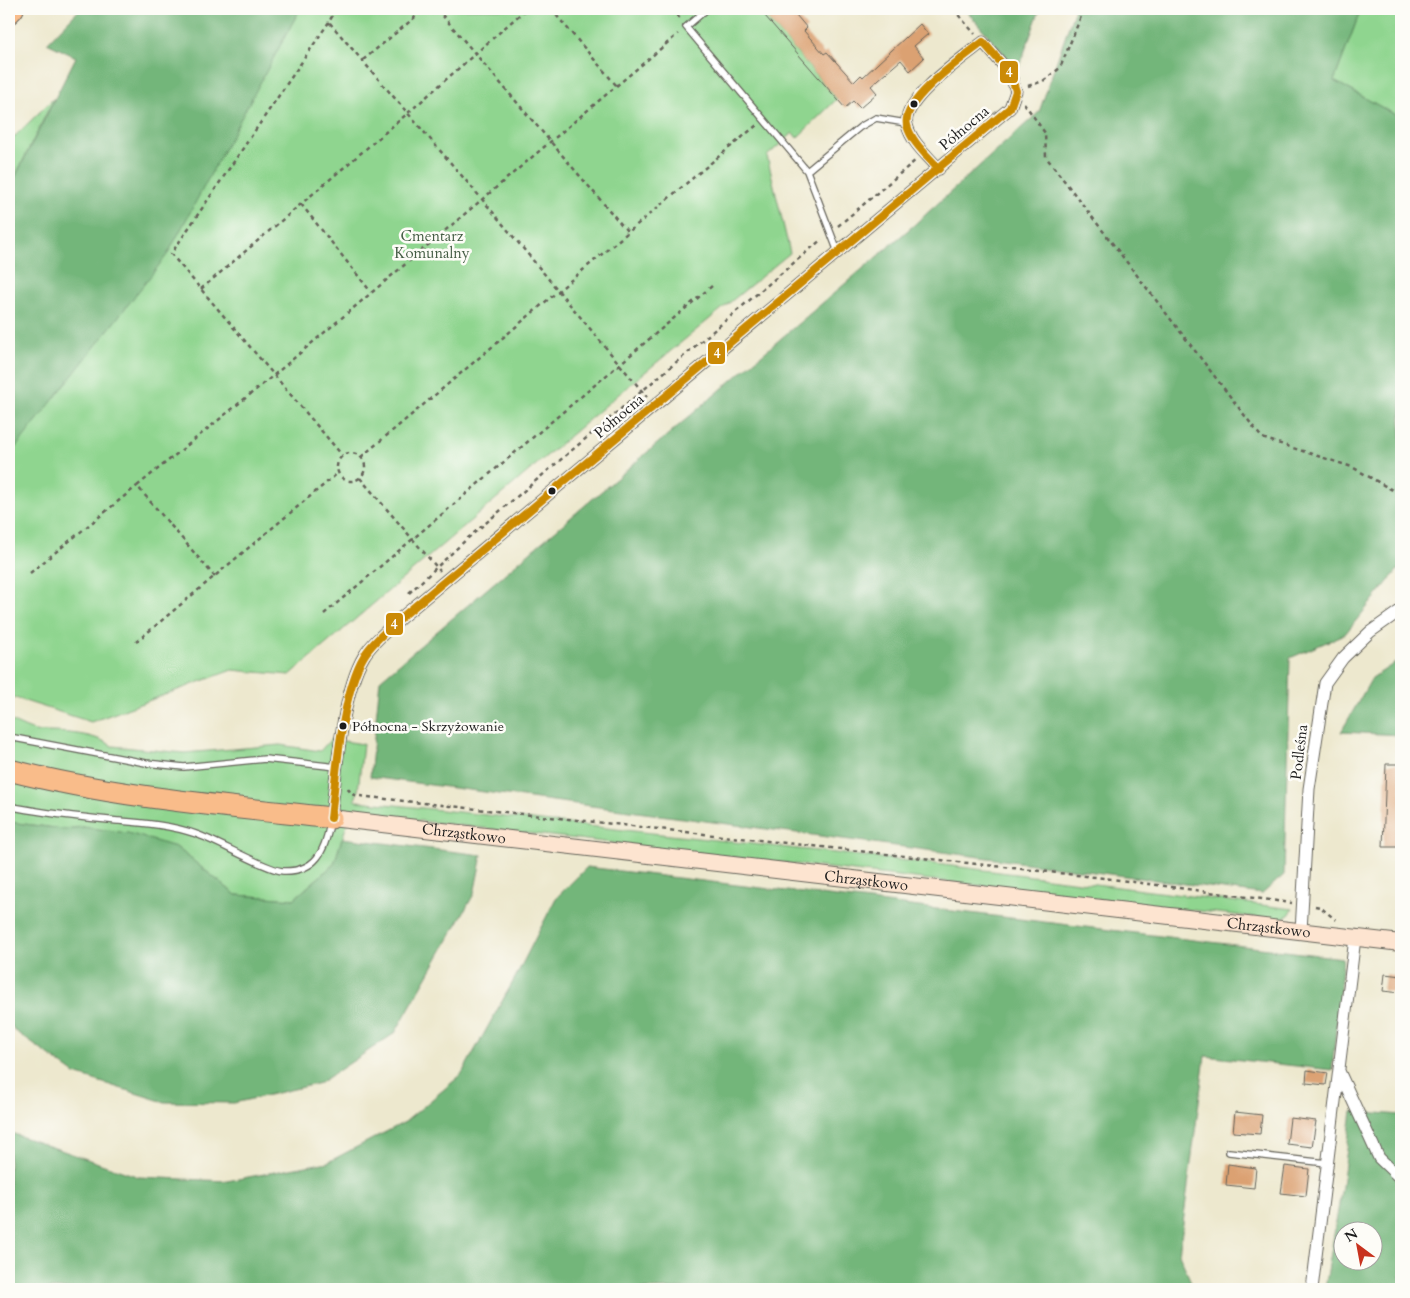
<svg xmlns="http://www.w3.org/2000/svg" width="1410" height="1298" viewBox="0 0 1410 1298" font-family="Cardo,serif">
	<style>
		.green { fill: #8fd58f; stroke: #567856 }
		.forest { fill: #73b67a; stroke: #48694b; fill-rule: evenodd }
		.building { fill: #dba172 }
		.lines { fill: none; stroke-linecap: round; stroke-linejoin: round }
		.lane-casing { stroke: #65635a; stroke-width: 8 }
		.street-casing { stroke: #65635a; stroke-width: 13 }
		.secondary-casing { stroke: #65635a; stroke-width: 18 }
		.highway-casing { stroke: #65635a; stroke-width: 23 }
		.path { stroke: #65635a; stroke-width: 2.5; stroke-dasharray: 4 4; stroke-linecap: butt }
		.lane { stroke: #fff; stroke-width: 5.5 }
		.street { stroke: #fff; stroke-width: 11 }
		.secondary { stroke: #fde4d0; stroke-width: 16 }
		.highway { stroke: #f9bc8a; stroke-width: 21 }
		.bus-1-casing { stroke: #fdfcf7; stroke-width: 11 }
		.bus-1 { stroke: #cb8a06; stroke-width: 8 }
		.bus-dot { fill: #1c1c1c; stroke: #fdfcf7; stroke-width: 2 }
		.labels { text-anchor: middle; stroke-width: 5; stroke-linejoin: round; paint-order: stroke }
		.bus-label { font-size: 14px; fill: #1c1c1c; stroke: #fdfcf7; text-anchor: start }
		.street-label { font-size: 15px; fill: #1c1c1c; stroke: #fdfcf7 }
		.park-label { font-size: 15px; fill: #445d44; stroke: #fdfcf7 }
		.line-badge { stroke: #fdfcf7; stroke-width: 2 }
		.badge-label { font-size: 14px; text-anchor: middle; font-weight: bold; fill: #fff }
	</style>
	<rect width="100%" height="100%" fill="#fdfcf7"/>
	<filter id="ink" filterUnits="userSpaceOnUse"><feTurbulence type="fractalNoise" baseFrequency=".02" numOctaves="2"/><feDisplacementMap in="SourceGraphic" scale="10" xChannelSelector="R" yChannelSelector="G"/><feConvolveMatrix kernelMatrix="1 2 1 2 8 2 1 2 1" color-interpolation-filters="sRGB"/></filter>
	<filter id="wash" filterUnits="userSpaceOnUse"><feTurbulence type="fractalNoise" baseFrequency=".0096" numOctaves="4" result="noise"/><feDisplacementMap in="SourceGraphic" scale="20" xChannelSelector="R" yChannelSelector="G"/><feGaussianBlur stdDeviation="1.12" result="paint"/><feColorMatrix in="noise" values="0 0 0 0 0 0 0 0 0 0 0 0 0 0 0 0 0 1.4 0 .05"/><feComposite in="paint" operator="in"/></filter>
	<g filter="url(#wash)">
		<rect width="100%" height="100%" fill="#ede8ce"/>
		<path class="green" d="M290,9H773L765,16L837,99L797,138L793,133L767,156L790,253L633,382L290,675L232,670L91,722L9,696V437Z
			M1361,9H1401V118L1334,81Z
			M54,98L9,189V142Z
			M9,720C18,724 32,732 43,732C64,732 94,733 112,746L184,753L280,745L320,751L331,739L363,744L358,791L355,800L358,801L936,864L1293,909L1289,915L1278,920L361,814L352,809L334,864L294,899L236,895L176,847L83,827L63,829L9,822Z"/>
		<path class="forest" d="M80,9H300L167,255L9,456V189L76,57L47,43Z
			M965,9H1040L1018,70Z
			M1075,9H1361L1334,81L1401,118V566L1345,634L1290,658L1284,875L1262,894L370,777L380,680L914,225L1039,112Z
			M1401,659V735L1341,732L1372,678Z
			M9,822L63,829L83,827L128,833L176,847L236,895L294,899L334,864L342,838L482,855L474,894L395,1033L320,1083L234,1103L164,1102L75,1074L15,1031L9,1022Z
			M587,867L1343,958L1332,1070L1205,1056L1179,1254L1194,1289H9V1131L14,1134L139,1177L227,1181L328,1162L405,1122L461,1075L515,978L556,898Z
			M1352,1111L1401,1115V1289H1325L1342,1186ZM1342,1230H1372V1260H1342Z"/>
		<g id="blocks">
			<path class="building" d="M773,9H791L807,28L804,31L824,54L827,52L854,82L861,75L863,77L920,24L928,34L914,46L924,58L910,71L901,60L871,86L877,93L860,108L853,101L845,108L765,16Z
				M1386,764H1401V847H1383Z
				M1385,974L1401,976V993L1383,991Z
				M1307,1070L1328,1073L1326,1085L1306,1083Z
				M1235,1112L1262,1115L1260,1134L1233,1132Z
				M1290,1118L1316,1121L1312,1147L1287,1144Z
				M1228,1164L1256,1168L1254,1188L1226,1185Z
				M1285,1166L1309,1169L1306,1196L1281,1193Z"/>
		</g>
	</g>
	<g filter="url(#ink)">
		<use href="#blocks" fill-opacity="0" stroke="#65635a" stroke-width="1"/>
		<g class="lines">
			<g class="lane-casing">
				<path id="lane" d="M707,9L686,27L807,171
					M838,252L807,171L860,127L876,118L906,123
					M9,737L146,763L184,767L265,759L337,767
					M9,806C45,814 81,817 118,821C144,823 171,825 196,834C215,840 269,871 283,871C316,872 325,851 330,823
					M1229,1152L1327,1163"/>
			</g>
			<g class="street-casing">
				<path id="street" d="M331,818C336,775 342,692 364,656C373,641 389,629 402,617L1010,108L1016,91L1010,73L983,42C964,57 901,100 907,125C911,142 928,156 939,169
					M1301,931L1309,789L1325,683L1343,658L1370,632L1401,610
					M1339,1071L1379,1158L1401,1179
					M1312,1289L1355,938"/>
			</g>
			<g class="secondary-casing">
				<g id="secondary">
					<path id="s1" d="M331,818L1401,943"/>
				</g>
			</g>
			<g class="highway-casing">
				<path id="highway" d="M9,13L13,9
					M9,770C114,797 223,806 331,818"/>
			</g>
			<path class="path" d="M336,9L329,22L481,198L647,397
				M437,9L627,231
				M551,9L616,85
				M672,9L680,19
				M953,9L975,34
				M329,22L171,254L342,455
				M363,60L425,9
				M1028,86L1043,81L1060,68L1084,9
				M1024,103L1045,133L1046,157L1262,438L1352,467L1401,495
				M301,204L371,292
				M838,226L916,160
				M201,289L408,113L526,9
				M337 467a14 14 0 1 1 28 0a14 14 0 1 1-28 0Z
				M361,457C493,347 624,234 757,125
				M360,478L440,571
				M30,573L137,486
				M215,577L137,486L274,375L678,34
				M409,593L468,538L822,239
				M324,614L712,286
				M136,642L338,473
				M348,788L351,794L359,796L1104,878L1292,903
				M1315,906L1320,907L1336,920"/>
			<use href="#lane" class="lane"/>
			<use href="#street" class="street"/>
			<use href="#secondary" class="secondary"/>
			<use href="#highway" class="highway"/>
			<g class="bus-1-casing">
				<path id="bus-1" d="M331,818C336,775 342,692 364,656C373,641 389,629 402,617L1010,108L1016,91L1010,73L983,42C964,57 901,100 907,125C911,142 928,156 939,169"/>
			</g>
			<use href="#bus-1" class="bus-1"/>
		</g>
	</g>
	<g class="bus-dot">
		<circle cx="914" cy="104" r="4.5"/>
		<circle cx="552" cy="491" r="4.5"/>
		<circle cx="343" cy="726" r="4.5"/>
	</g>
	<g class="labels">
		<g class="bus-label">
			<text x="352" y="731">Północna - Skrzyżowanie</text>
		</g>
		<g class="street-label">
			<text transform="translate(964 128) rotate(-40)" y="5">Północna</text>
			<text transform="translate(619 416) rotate(-40)" y="5">Północna</text>
			<text transform="translate(1299 752) rotate(-83)" y="5">Podleśna</text>
			<text dy="5" stroke="none"><textPath href="#s1" startOffset="134">Chrząstkowo</textPath></text>
			<text dy="5" stroke="none"><textPath href="#s1" startOffset="539">Chrząstkowo</textPath></text>
			<text dy="5" stroke="none"><textPath href="#s1" startOffset="944">Chrząstkowo</textPath></text>
		</g>
		<g class="park-label">
			<text x="432" y="241">Cmentarz<tspan x="432" dy="17">Komunalny</tspan></text>
		</g>
	</g>
	<g class="line-badge">
		<rect x="999" y="60" width="20" height="24" rx="5" fill="#cb8a06"/>
		<rect x="707" y="341" width="19" height="24" rx="5" fill="#cb8a06"/>
		<rect x="385" y="612" width="19" height="24" rx="5" fill="#cb8a06"/>
	</g>
	<g class="badge-label">
		<text x="1009" y="77">4</text>
		<text x="717" y="358">4</text>
		<text x="394" y="629">4</text>
	</g>
	<rect width="1410" height="1298" fill="none" stroke="#fdfcf7" stroke-width="30"/>
	<g transform="translate(1358 1246) rotate(328)"><circle r="24" fill="#fdfcf7" stroke="#a3a29f"/>
	<path d="M0-4L9 19L0 12L-9 19Z" fill="#c8321e"/>
	<text y="-8" font-size="14" font-weight="bold" text-anchor="middle" fill="#1c1c1c">N</text>
	</g>
</svg>
